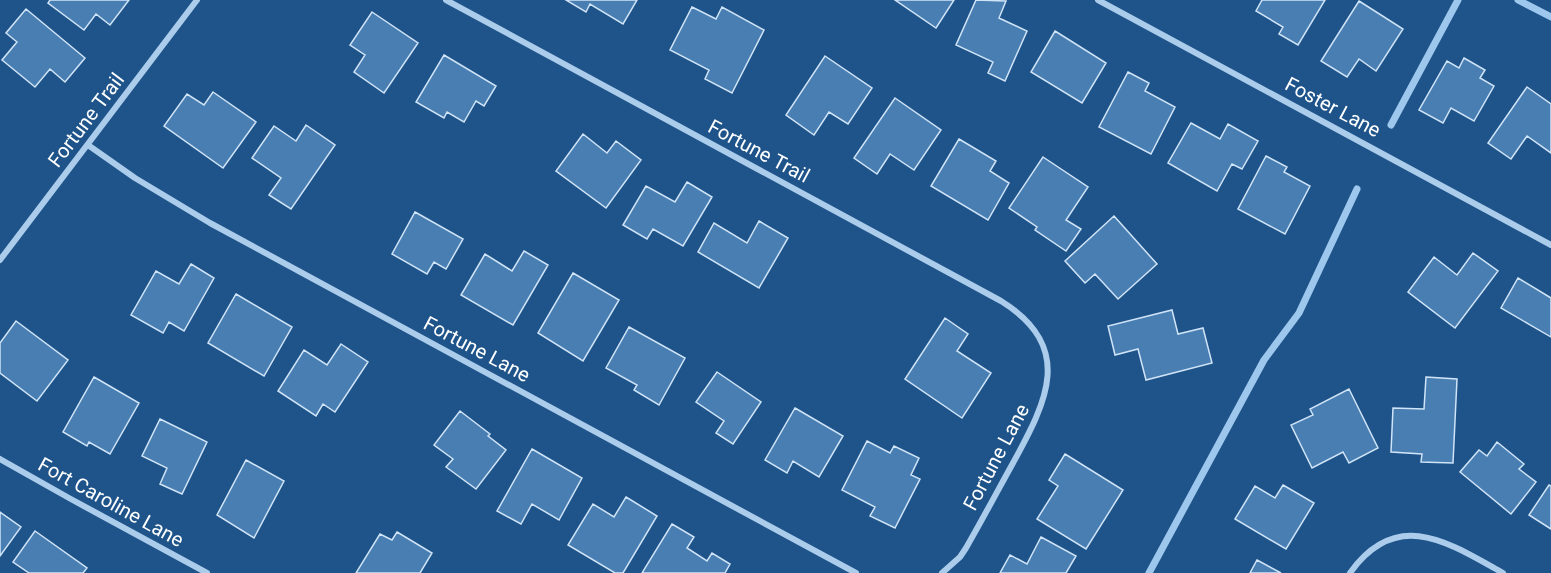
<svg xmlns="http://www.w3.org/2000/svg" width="1551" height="573" viewBox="0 0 1551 573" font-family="Roboto,sans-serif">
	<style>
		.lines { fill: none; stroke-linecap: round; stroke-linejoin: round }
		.stream { stroke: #9ec7ed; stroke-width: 7 }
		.building { fill: #487eb2; stroke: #d0e4f8; stroke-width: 1.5 }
		.minor { stroke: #abcceb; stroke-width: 6 }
		.labels { text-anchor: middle; stroke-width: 4.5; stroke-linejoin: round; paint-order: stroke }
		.street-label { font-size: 20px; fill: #fff; stroke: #1f548a }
	</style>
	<rect width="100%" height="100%" fill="#1f548a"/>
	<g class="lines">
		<path class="stream" d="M1518,0L1551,17
			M1391,125L1458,0
			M1149,573L1264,360L1299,313L1357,189"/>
	</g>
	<path class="building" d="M50,0H129L110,25L96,14L84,30L48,3Z
		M566,0H637L623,24L590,4L586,12Z
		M895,0H954L936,28Z
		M976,0L1006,1L999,18L1027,31L1005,81L988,73L993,62L956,45Z
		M1262,0H1325L1298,45L1279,34L1283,27L1256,11Z
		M1359,1L1403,29L1376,71L1359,59L1347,77L1321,61Z
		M692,7L716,19L722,7L764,30L732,93L705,79L709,70L670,50Z
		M26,9L85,58L65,82L50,69L35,87L2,60L17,42L6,33Z
		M372,12L418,43L384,93L354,72L365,55L350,45Z
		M1055,31L1106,63L1082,103L1031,72Z
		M444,55L496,86L484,106L476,101L464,122L447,112L444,118L416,102Z
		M825,56L872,88L848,124L829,112L814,135L786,115Z
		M1464,58L1485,70L1480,78L1494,86L1474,121L1451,108L1443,123L1419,110L1447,61L1459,68Z
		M1128,72L1149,83L1145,91L1175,107L1151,154L1099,127Z
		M1527,87L1551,104V153L1527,136L1511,159L1488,143Z
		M213,92L256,122L223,168L164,126L187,94L204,105Z
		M895,98L941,130L914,170L890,154L877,174L854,158Z
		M1191,123L1220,139L1228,124L1258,141L1242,169L1232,164L1217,191L1168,163Z
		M306,125L335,145L291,209L269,195L281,178L252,158L274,126L296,141Z
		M583,134L607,153L616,141L641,160L606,208L556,171Z
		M959,139L996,161L990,171L1009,183L988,220L931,186Z
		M1266,156L1287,167L1284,172L1310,186L1285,234L1238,209Z
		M1043,157L1088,187L1066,220L1081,229L1066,251L1035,230L1037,227L1009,208Z
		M687,182L712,197L683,246L653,229L647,239L623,225L646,186L675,202Z
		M415,212L463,239L446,269L434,262L427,274L392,254Z
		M1114,216L1157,264L1118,299L1095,274L1085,283L1065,261Z
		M759,221L788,238L759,288L698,252L714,223L747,243Z
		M524,251L548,265L513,325L461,295L485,254L512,271Z
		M1473,253L1498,271L1455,328L1408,292L1434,257L1457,275Z
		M191,264L214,278L184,331L169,322L163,333L131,315L156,271L179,284Z
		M573,273L619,300L583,361L538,333Z
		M1518,278L1551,298V337L1501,308Z
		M236,294L292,327L264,376L208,343Z
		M1172,310L1178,334L1203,328L1212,363L1146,380L1138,349L1115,355L1108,326Z
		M945,318L968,334L957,351L991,373L962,418L905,379Z
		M16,321L68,360L37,401L0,373V343Z
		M629,327L685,358L659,405L634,390L637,385L606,368Z
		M341,344L368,362L335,412L323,404L316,416L278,391L304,350L327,365Z
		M717,372L761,402L733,444L716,433L724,421L696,402Z
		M94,377L139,403L110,454L89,442L87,446L63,432Z
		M1426,377L1457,379L1453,463L1421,462L1422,454L1391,452L1393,408L1424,409Z
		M1349,389L1378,448L1349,463L1343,452L1312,468L1291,425L1313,415L1310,409Z
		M795,408L843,436L819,477L793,461L787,473L765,460Z
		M460,411L490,434L488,436L506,450L476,489L446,467L453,459L434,445Z
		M160,419L207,442L182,494L160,484L167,468L142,456Z
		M867,441L890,453L894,446L919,458L911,475L920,479L895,528L870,516L875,507L842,490Z
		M1497,442L1524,464L1519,469L1536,482L1511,514L1460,472L1479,450L1487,456Z
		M532,449L582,478L559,520L532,504L521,524L497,511Z
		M1065,454L1123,490L1086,549L1037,519L1058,486L1049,480Z
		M246,460L284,481L254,538L217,515Z
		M1283,485L1314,503L1286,549L1235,519L1255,486L1275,498Z
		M1549,485L1551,486V529L1529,515Z
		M626,497L657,516L623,573H615L568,545L593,504L614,517Z
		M0,512L21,527L0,556Z
		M672,524L694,537L687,548L707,561L712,553L730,564L725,573H642Z
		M35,531L87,568L83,573H29L13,562Z
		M397,532L432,553L420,573H356L380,534L392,540Z
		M1041,537L1076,556L1066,573H1000L1010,555L1027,564Z
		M1257,560L1281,573H1250Z"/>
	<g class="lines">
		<path class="minor" d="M446,0L1001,301C1075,347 1047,401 1013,463C997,492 982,520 966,548L960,557L942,573
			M1098,0L1551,245
			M88,145L135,178L210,223L856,573
			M0,260L197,0
			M0,459L69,498L207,573
			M1350,573C1397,507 1449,543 1503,573"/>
	</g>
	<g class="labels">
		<g class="street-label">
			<text transform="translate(1333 107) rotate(28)" y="7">Foster Lane</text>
			<text transform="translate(86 120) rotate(-53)" y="7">Fortune Trail</text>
			<text transform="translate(759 151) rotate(28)" y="7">Fortune Trail</text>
			<text transform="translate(477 349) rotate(28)" y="7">Fortune Lane</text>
			<text transform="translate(996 457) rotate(-62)" y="7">Fortune Lane</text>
			<text transform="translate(111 502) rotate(29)" y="7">Fort Caroline Lane</text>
		</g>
	</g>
</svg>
